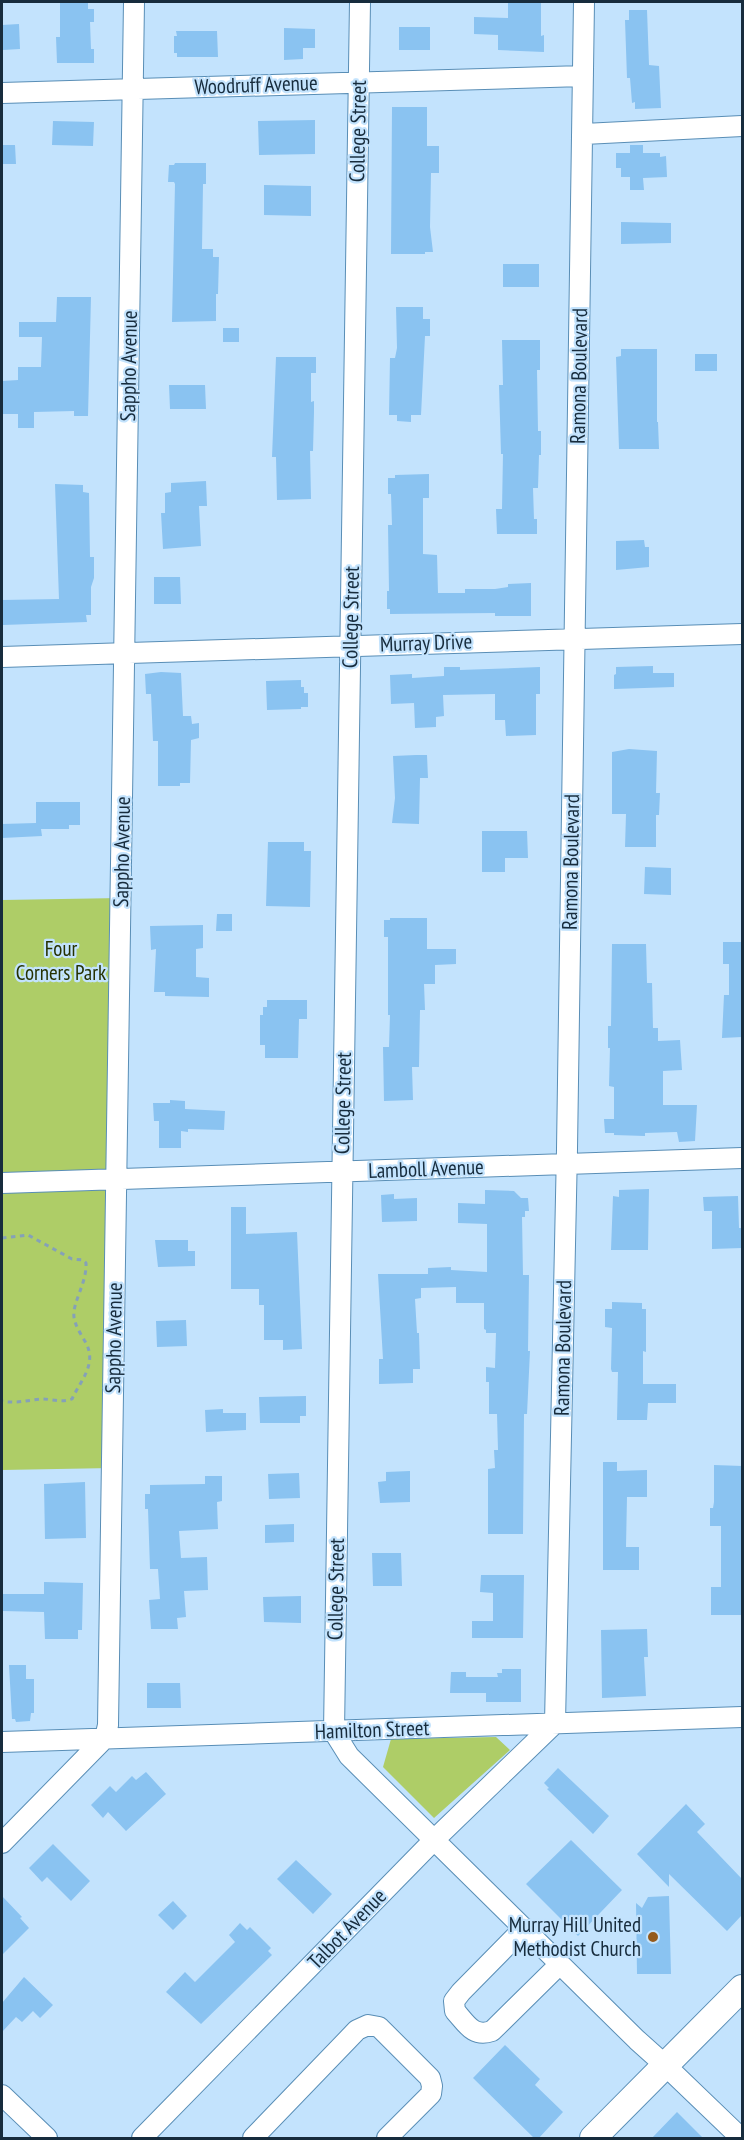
<svg xmlns="http://www.w3.org/2000/svg" width="744" height="2140" viewBox="0 0 744 2140" font-family="'PT Sans Narrow',sans-serif">
	<style>
		.green { fill: #aecd67 }
		.building { fill: #8ac3f1 }
		.lines { fill: none; stroke-linecap: round; stroke-linejoin: round }
		.minor-casing { stroke: #598eb6; stroke-width: 22 }
		.major-casing { stroke: #598eb6; stroke-width: 28 }
		.path { stroke: #85a1b8; stroke-width: 3; stroke-dasharray: 4.5 4.5; stroke-linecap: butt }
		.minor { stroke: #fff; stroke-width: 20 }
		.major { stroke: #fff; stroke-width: 26 }
		.poi-dot { fill: #955a1a; stroke: #c3e3fd; stroke-width: 2 }
		.labels { text-anchor: middle; stroke-width: 4.5; stroke-linejoin: round; paint-order: stroke }
		.street-label { font-size: 21px; fill: #172c3d; stroke: #c3e3fd }
		.park-label { font-size: 21px; fill: #253100; stroke: #c3e3fd }
		.poi-label { font-size: 21px; fill: #172c3d; stroke: #c3e3fd; text-anchor: end }
	</style>
	<rect width="100%" height="100%" fill="#c3e3fd"/>
	<path class="green" d="M121,898L112,1468L2,1470V900Z
		M496,1737L510,1750L434,1818L383,1767L391,1739Z"/>
	<path class="building" d="M60,2H88V9H94V22H90L91,49H94V63H57L56,37H60Z
		M508,2H541V36L544,35V52L498,50V35L474,34V17L508,18Z
		M629,10H647L649,65L659,66L661,108L635,109V102L632,103L630,78H627L625,20H629Z
		M19,24L20,49L3,50L2,25Z
		M399,27H430V50H399Z
		M284,28L315,29V48H303V59L284,60Z
		M176,31H217L218,57H177V53H174V36H177Z
		M392,107H427V146H439V173H431L430,227L433,252H425V254H391Z
		M315,120V154L259,155L258,121Z
		M53,121L94,122L93,146L52,145Z
		M2,145H15L16,164H2Z
		M630,145H643V153H660V157L666,156L667,177L643,178L644,190H630V177H621V168H616V153H630Z
		M175,163H206V184H203L202,249H213V257H219L218,294H216V321L172,322L175,184L174,182H168L169,165H174Z
		M264,185L311,186V216L264,215Z
		M621,222L671,223V243L621,244Z
		M503,264H539V287H503Z
		M57,297H91L88,416H74V411L34,412V428H18V414H2V381L18,380V367H41L42,337H19V322H56Z
		M396,307H423V319H430V336H425L421,415H411V422L397,421V415H389L390,358H395L397,348Z
		M223,328H239V342H223Z
		M502,340H540V370H537L538,431H541V455H539L538,488H533L534,519H537V534H497L496,509H502L503,454H501L499,385H503Z
		M621,349H657V422H658L659,449H619L616,357L621,356Z
		M695,354H717V371H695Z
		M276,357H316V373H311V402L314,401V412L313,451H310L311,499L277,500L276,457H272Z
		M169,385H205L206,409H170Z
		M429,474V498H423V554L437,555L438,593H465V589H495L508,587V584L531,583V616H495V613L390,614V609H387V591H389L388,525H392L391,494H388V478H395V475Z
		M206,481L207,506H199L201,546L163,549L161,513H165V493L171,492V483Z
		M55,484L83,485V492L89,493L90,557H94V578L91,587V615H86L87,622L3,625L2,600L59,599Z
		M644,540L645,547H649V567L616,570V541Z
		M154,577H180L181,604H154Z
		M653,666V673H674V687L614,689V675L616,674V667Z
		M444,667H460V670L540,667V694H536V735L506,736L505,720H495V694L443,695L444,716L436,717V727L415,728L414,703L391,704L390,675L412,674V678L444,676Z
		M161,672L181,673L183,716H191L192,724L199,723V738L191,740L190,783H180V786H158V741H153L151,694H146L145,674Z
		M301,680V687H304V693H308V707H301V709L267,710L266,681Z
		M629,749L657,751L656,793H660L659,815H656V847H625L626,814H612V752Z
		M416,755H427L428,778H420L419,824L392,823L395,798L393,756Z
		M36,802H80V825H69V829H41L42,836L2,838V824L36,823Z
		M482,831H527L528,858H505V872H482Z
		M268,842H304V851H311L310,907L266,906Z
		M645,867L671,868V895L644,894Z
		M217,914H232V931H216Z
		M390,918H427V949H456V964L435,965V984H424L425,1010H420L419,1067H412L413,1100L384,1101L383,1047H389L390,1015H388V937H384V920H390Z
		M203,925V948L196,949V977L209,978V997L165,996V992H154L156,949L151,950L150,926Z
		M723,942H742V1037L722,1038L724,995H729V964H723Z
		M612,944H646L647,983H652L653,1028H658V1041L680,1040L682,1070L663,1071V1105H697L695,1141L679,1142L677,1132L645,1133V1136L614,1135V1133H605L604,1119H614V1087L609,1086L610,1048H608V1026H611Z
		M267,1000H307V1019H299L298,1058H265V1045H260V1015H263V1007H267Z
		M170,1100L185,1101V1109L225,1111L224,1130L188,1129V1132L181,1131V1148H159V1121H154L153,1103H170Z
		M649,1189L648,1250H611L613,1196L619,1197V1190Z
		M485,1190L514,1191L521,1198H528L529,1211H525V1217H522L523,1275H529L528,1351H530L527,1414H524L523,1534H488V1469L495,1468L494,1450H498L497,1414H489V1382H486V1367L495,1368L496,1333H486V1330L484,1329V1303H456V1287L421,1288V1298L415,1299L417,1333H419L420,1369H413V1383L379,1384V1359H383L378,1274H428V1268L451,1267V1270L487,1272V1224L458,1223V1203L485,1204Z
		M394,1194V1199L417,1198V1221L382,1222L381,1195Z
		M738,1196L739,1228H742V1248L712,1249V1211H704L703,1197Z
		M231,1207H246V1234L297,1232L302,1349L283,1350V1340H264V1305H259V1289H231Z
		M155,1240H188V1251H195V1266L158,1267Z
		M612,1302L642,1303V1309H646V1352L643,1351V1384H676V1403H648L647,1420H617L618,1372H612L611,1369L612,1328L605,1327V1309H612Z
		M186,1320L187,1346L157,1347L156,1321Z
		M306,1396V1416H300V1423H260L259,1397Z
		M223,1409V1413H246V1430L206,1432L205,1410Z
		M603,1462H617V1471L647,1470V1497H627L626,1547H639V1570H603Z
		M714,1465L742,1466V1615H711V1587H721V1526H710V1508H713L714,1502Z
		M410,1471V1502L380,1503L378,1482L386,1481V1472Z
		M299,1473L300,1498L269,1499L268,1474Z
		M205,1476H222V1501L217,1502L218,1529L179,1531L181,1558L207,1557L208,1590L184,1591L186,1617L177,1618L178,1629H151L149,1600L160,1599L158,1569H150L148,1509H145V1494H150V1485L205,1484Z
		M85,1482L86,1538L45,1539L44,1484Z
		M294,1524V1542L265,1543V1525Z
		M372,1553H401L402,1586H373Z
		M481,1575H524L523,1638H472V1621H493V1593L480,1592Z
		M44,1582L83,1583L82,1630H78V1639H45L44,1612L2,1611V1594H44Z
		M301,1596V1623L264,1622L263,1597Z
		M647,1629L648,1657H644L646,1696L602,1698L601,1630Z
		M9,1665H26V1679H34V1713H31L30,1721L16,1722L15,1719H12Z
		M502,1669H521V1702H486V1693H450L451,1672H466V1677H498L497,1673H502Z
		M147,1683H180L181,1708H147Z
		M558,1768L609,1816L593,1834L547,1789L549,1788L544,1783Z
		M146,1772L166,1794L126,1831L108,1812L103,1818L91,1805L110,1786L116,1792L132,1776L136,1780Z
		M686,1804L705,1824L697,1832L742,1879V1915L727,1931L669,1874V1887L637,1854Z
		M571,1840L622,1890L578,1936L526,1884Z
		M53,1844L90,1881L71,1901L47,1877L42,1882L29,1868Z
		M296,1860L332,1894L313,1914L277,1879Z
		M2,1896L22,1917L20,1918L29,1928L2,1955Z
		M669,1896L671,1974H637L636,1903L642,1908L648,1897Z
		M173,1901L187,1916L173,1930L158,1915Z
		M240,1923L247,1930L250,1927L271,1948L268,1951L272,1955L201,2024L166,1992L185,1972L195,1982L235,1942L229,1935Z
		M24,1977L53,2005L40,2018L33,2011L22,2022L16,2017L2,2032V2003Z
		M505,2045L540,2079L535,2085L563,2112L538,2139H535L473,2078Z
		M677,2112L704,2139H651Z"/>
	<g class="lines">
		<g class="minor-casing">
			<path id="minor" d="M360,2L334,1732L349,1756L637,2040L666,2066L741,2138
				M2,93L583,76
				M584,134L742,126
				M2,657L742,634
				M2,1183L742,1158
				M2,1742L742,1717
				M2,1843L105,1738L108,1725L134,2
				M524,1928L461,1992L454,2001L455,2011C466,2023 473,2038 492,2031L560,1964
				M2,2095L47,2138
				M142,2138L434,1840L555,1723L567,1149L584,2
				M253,2138L357,2030L368,2025L379,2027L430,2078L432,2086L431,2094L387,2138"/>
		</g>
		<g class="major-casing">
			<path id="major" d="M593,2138L742,1988"/>
		</g>
		<path class="path" d="M2,1238L28,1235L72,1259L83,1260L86,1263C87,1283 72,1303 74,1317C75,1326 82,1336 86,1343C97,1364 81,1380 72,1399C63,1403 52,1399 42,1399C28,1400 15,1404 2,1401"/>
		<use href="#minor" class="minor"/>
		<use href="#major" class="major"/>
	</g>
	<circle class="poi-dot" cx="653" cy="1937" r="6"/>
	<g class="labels">
		<g class="street-label">
			<text transform="translate(256 85) rotate(-2)" y="7">Woodruff Avenue</text>
			<text transform="translate(358 131) rotate(-89)" y="7">College Street</text>
			<text transform="translate(129 366) rotate(-89)" y="7">Sappho Avenue</text>
			<text transform="translate(579 376) rotate(-89)" y="7">Ramona Boulevard</text>
			<text transform="translate(351 617) rotate(-89)" y="7">College Street</text>
			<text transform="translate(426 643) rotate(-2)" y="7">Murray Drive</text>
			<text transform="translate(122 852) rotate(-89)" y="7">Sappho Avenue</text>
			<text transform="translate(571 862) rotate(-89)" y="7">Ramona Boulevard</text>
			<text transform="translate(343 1103) rotate(-89)" y="7">College Street</text>
			<text transform="translate(426 1169) rotate(-2)" y="7">Lamboll Avenue</text>
			<text transform="translate(114 1338) rotate(-89)" y="7">Sappho Avenue</text>
			<text transform="translate(563 1348) rotate(-89)" y="7">Ramona Boulevard</text>
			<text transform="translate(336 1589) rotate(-89)" y="7">College Street</text>
			<text transform="translate(372 1730) rotate(-2)" y="7">Hamilton Street</text>
			<text transform="translate(347 1929) rotate(-46)" y="7">Talbot Avenue</text>
		</g>
		<g class="park-label">
			<text x="61" y="956">Four<tspan x="61" dy="24">Corners Park</tspan></text>
		</g>
		<g class="poi-label">
			<text x="641" y="1932">Murray Hill United<tspan x="641" dy="24">Methodist Church</tspan></text>
		</g>
	</g>
	<rect width="744" height="2140" fill="none" stroke="#172c3d" stroke-width="6"/>
</svg>
